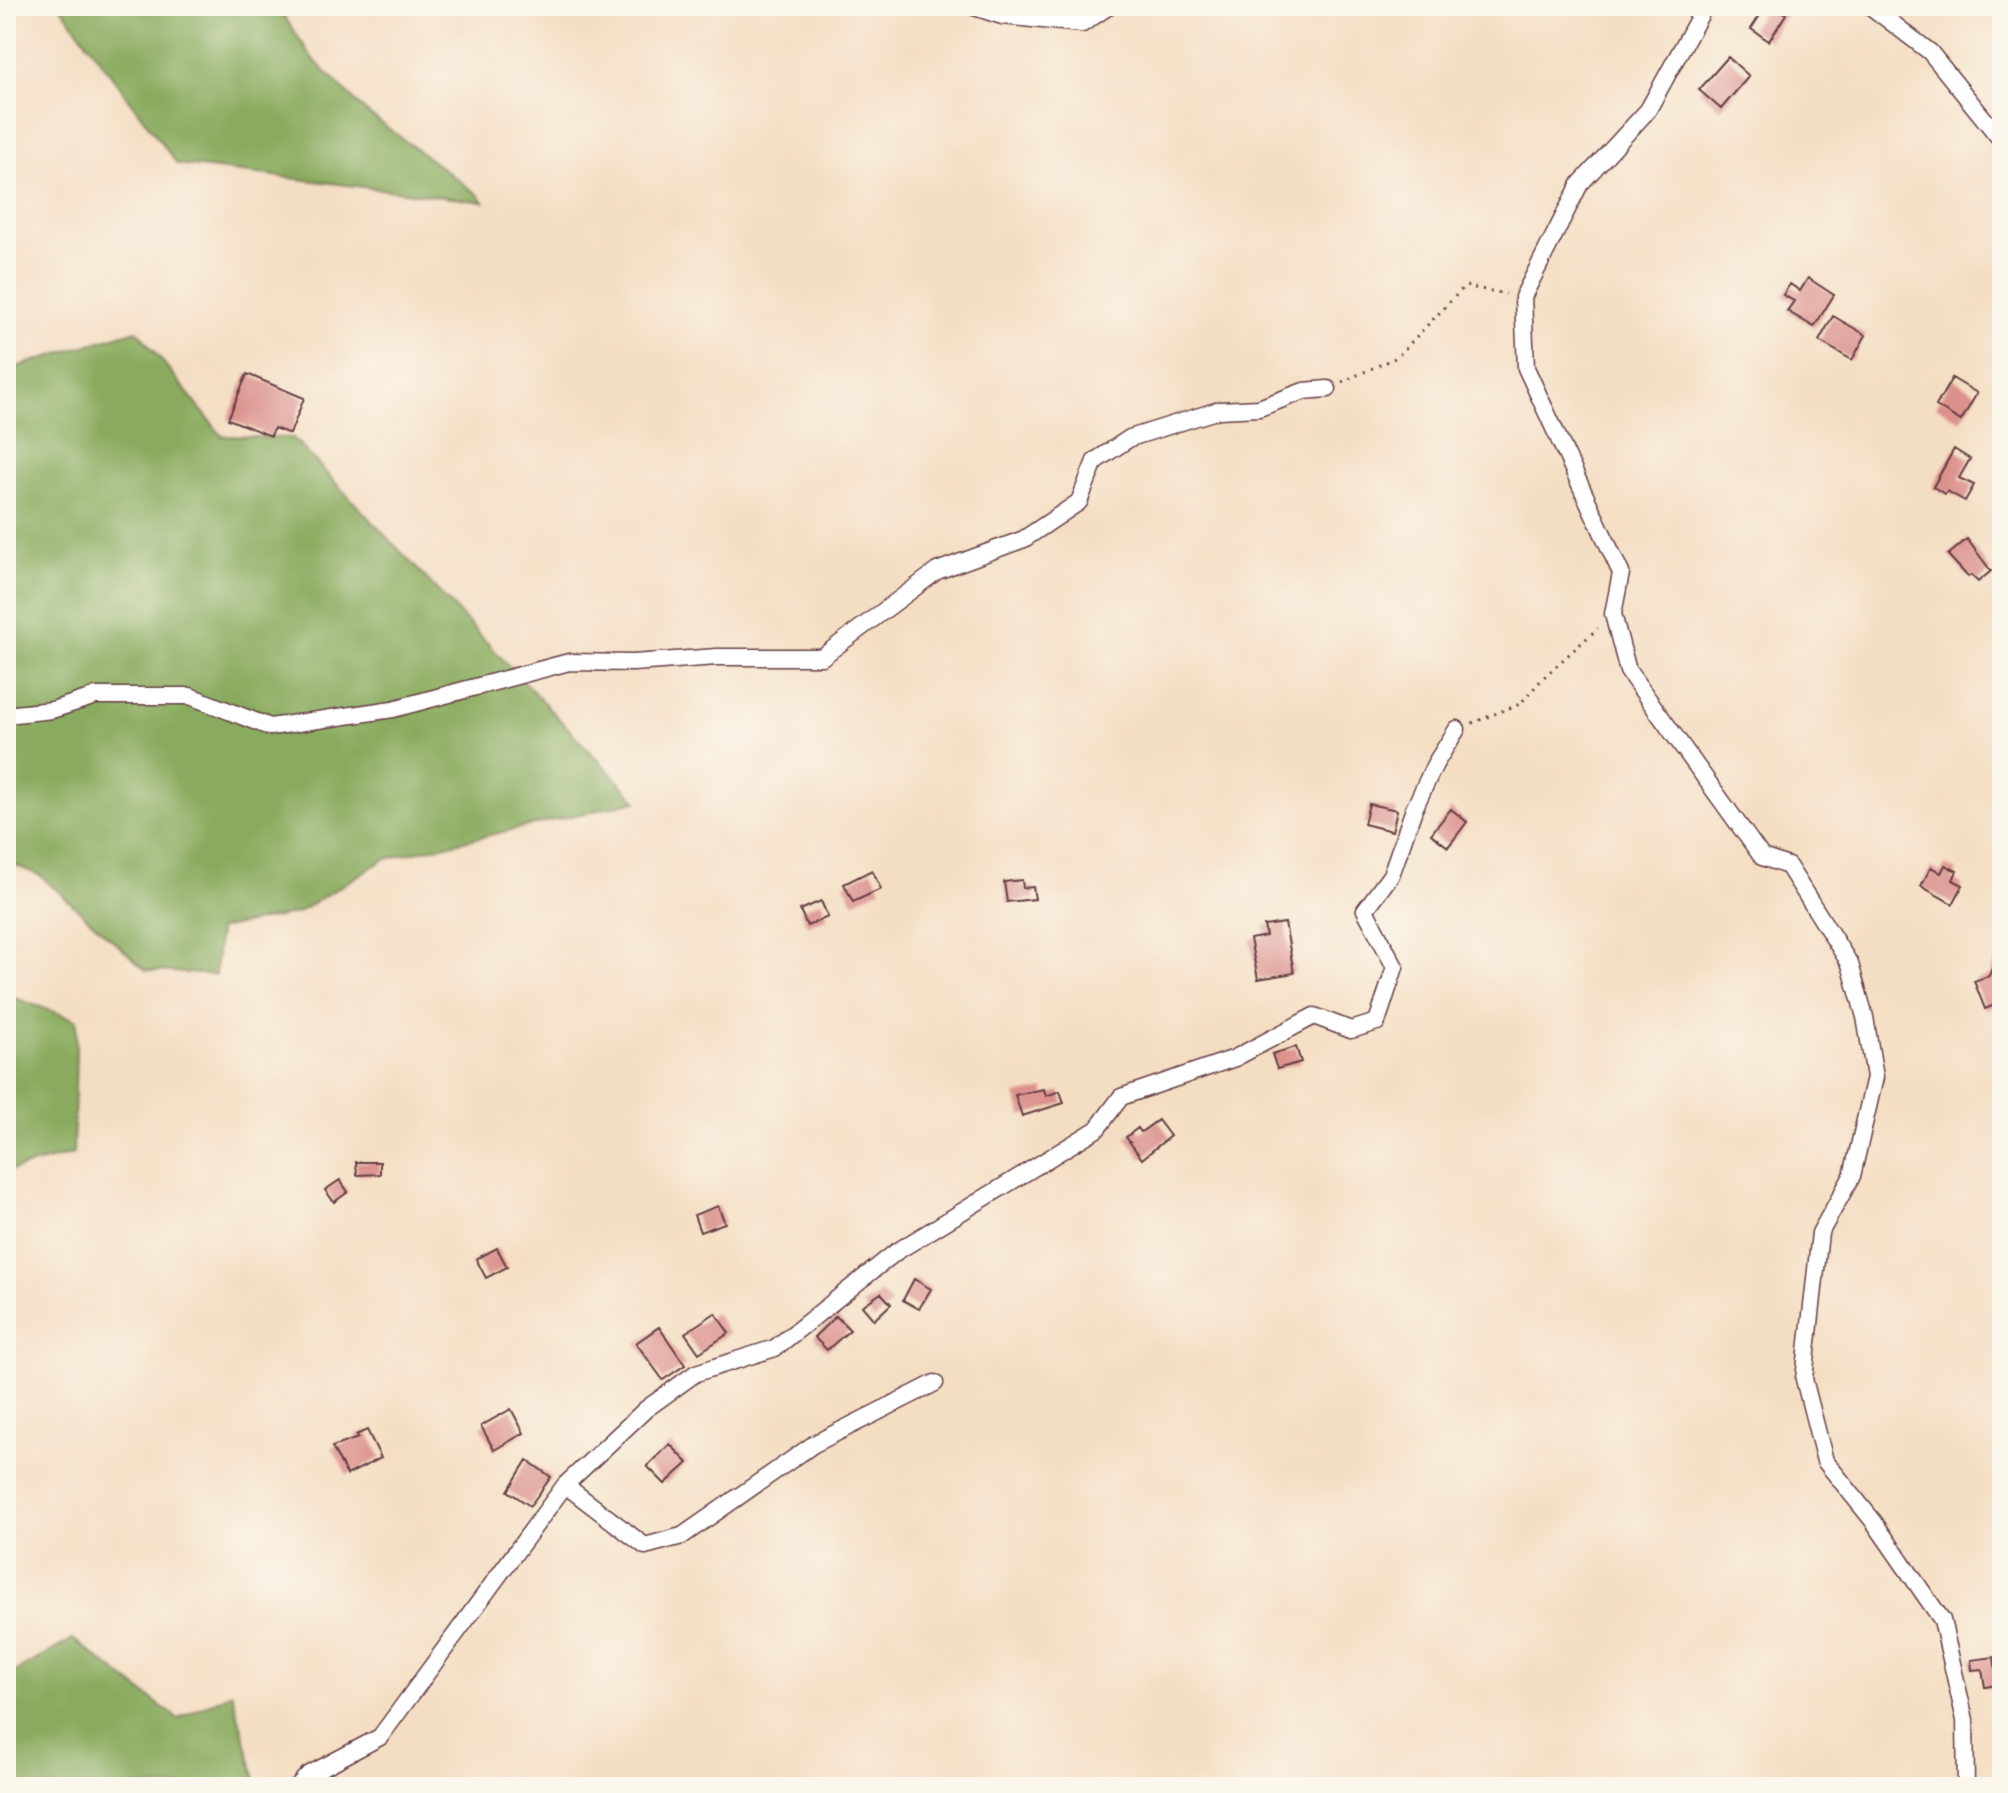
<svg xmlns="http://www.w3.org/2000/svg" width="2008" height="1793" viewBox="0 0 2008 1793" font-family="Cardo,serif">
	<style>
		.forest { fill: #8aab5f; stroke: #6a6545; stroke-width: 2 }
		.building { fill: #db918c }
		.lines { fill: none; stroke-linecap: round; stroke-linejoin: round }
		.street-casing { stroke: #643c42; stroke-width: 19 }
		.path { stroke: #643c42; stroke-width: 3; stroke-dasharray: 2 6; stroke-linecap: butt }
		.street { stroke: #fff; stroke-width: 16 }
	</style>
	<rect width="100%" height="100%" fill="#fbf7ec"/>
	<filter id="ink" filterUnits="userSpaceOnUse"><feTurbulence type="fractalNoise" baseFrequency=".0125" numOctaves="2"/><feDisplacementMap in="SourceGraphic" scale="16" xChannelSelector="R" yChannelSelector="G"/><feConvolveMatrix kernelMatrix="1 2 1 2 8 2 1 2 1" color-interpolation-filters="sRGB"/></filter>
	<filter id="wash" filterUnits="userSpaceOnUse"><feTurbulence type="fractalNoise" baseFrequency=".006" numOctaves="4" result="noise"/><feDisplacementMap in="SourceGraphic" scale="32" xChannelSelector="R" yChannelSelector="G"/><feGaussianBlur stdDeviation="1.8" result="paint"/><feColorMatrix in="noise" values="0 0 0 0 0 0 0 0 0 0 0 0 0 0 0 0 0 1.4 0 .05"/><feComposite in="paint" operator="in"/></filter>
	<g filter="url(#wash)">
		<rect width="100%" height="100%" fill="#f4dec3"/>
		<path class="forest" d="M60,6H277L313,59L366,112L480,196L484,202L177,164Z
			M137,330L222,436L293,438L637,801L385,859L297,913L219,929L215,975L146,970L41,876L6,861V370Z
			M6,995L77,1020L73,1154L8,1171L6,1164Z
			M73,1639L178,1719L232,1693L258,1787H6V1677Z"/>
		<g id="blocks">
			<path class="building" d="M1766,6H1772L1786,14L1769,41L1751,29Z
				M1728,57L1749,76L1721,109L1699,90Z
				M1808,278L1834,295L1814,327L1787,311L1794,301L1783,295L1790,284L1800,291Z
				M1833,316L1866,335L1852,360L1819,341Z
				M247,374L304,398L290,434L274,428L271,436L228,419Z
				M1952,378L1977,393L1961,421L1936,406Z
				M1954,449L1970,459L1959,478L1974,485L1965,501L1947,491L1945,494L1933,487Z
				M1967,539L1991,571L1978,582L1971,575L1968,577L1948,555Z
				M1369,804L1397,810L1392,831L1364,824Z
				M1451,809L1467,822L1448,847L1431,834Z
				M1945,865L1957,871L1953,880L1963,885L1953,904L1921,886L1931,867L1941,873Z
				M872,870L881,889L853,902L844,884Z
				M1022,880L1023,888L1033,887L1035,899L1007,902L1004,882Z
				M821,901L828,917L807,926L800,910Z
				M1285,923L1294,973L1258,979L1250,939L1266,936L1264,926Z
				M1998,954L2002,956V1002L1985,1009L1974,981L1989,976Z
				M1296,1047L1301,1062L1277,1069L1272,1054Z
				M1044,1089L1046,1096L1060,1091L1064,1103L1022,1116L1015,1095Z
				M1158,1120L1170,1136L1142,1159L1126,1137L1138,1128L1141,1132Z
				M356,1162H380V1174L357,1175Z
				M340,1180L348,1192L334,1202L325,1190Z
				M718,1206L725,1223L700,1232L694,1215Z
				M497,1248L507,1267L486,1278L476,1259Z
				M914,1279L931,1289L919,1309L903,1300Z
				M881,1293L891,1304L874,1320L862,1306Z
				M715,1313L729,1333L699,1353L685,1333Z
				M836,1316L850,1330L827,1350L814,1337Z
				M659,1327L685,1365L663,1380L636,1343Z
				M511,1409L524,1433L494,1450L481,1426Z
				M367,1430L381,1458L347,1475L332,1447L358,1438L356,1435Z
				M670,1444L688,1463L665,1484L647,1466Z
				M527,1460L551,1477L530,1506L508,1491Z
				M1994,1657L1998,1685L1985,1687L1982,1669L1972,1670L1971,1660Z"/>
		</g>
	</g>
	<g filter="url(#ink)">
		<use href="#blocks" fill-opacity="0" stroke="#643c42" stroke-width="2"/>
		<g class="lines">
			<g class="street-casing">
				<path id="street" d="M971,6L1002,16L1082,24L1109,6
					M1705,6L1648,110L1580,184L1523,297L1526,368L1621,573L1613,614L1628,671L1762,857L1788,866L1850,964L1865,1017L1875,1077L1852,1176L1820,1233L1804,1379L1825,1461L1874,1522L1942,1620L1965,1720L1966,1787
					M1870,6L1930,52L2002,141
					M6,715L52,710L96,696H190L270,727L393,709L569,662L633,663L717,657H822L937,571L1024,539L1079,502L1095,461L1130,438L1219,410L1259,408L1304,391L1328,389
					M565,1485L645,1546L682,1536L814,1444L935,1383
					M297,1787L308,1775L380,1737L565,1485L646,1409L696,1373L775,1348L896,1252L1097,1129L1121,1097L1235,1058L1314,1016L1351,1030L1377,1022L1395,967L1365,910L1391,875L1414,809L1435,764L1457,729"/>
			</g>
			<path class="path" d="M1342,382L1397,357L1465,286L1506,294
				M1472,723L1520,704L1544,677L1598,628"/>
			<use href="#street" class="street"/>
		</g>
	</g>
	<rect width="2008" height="1793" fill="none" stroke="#fbf7ec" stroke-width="32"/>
</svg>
